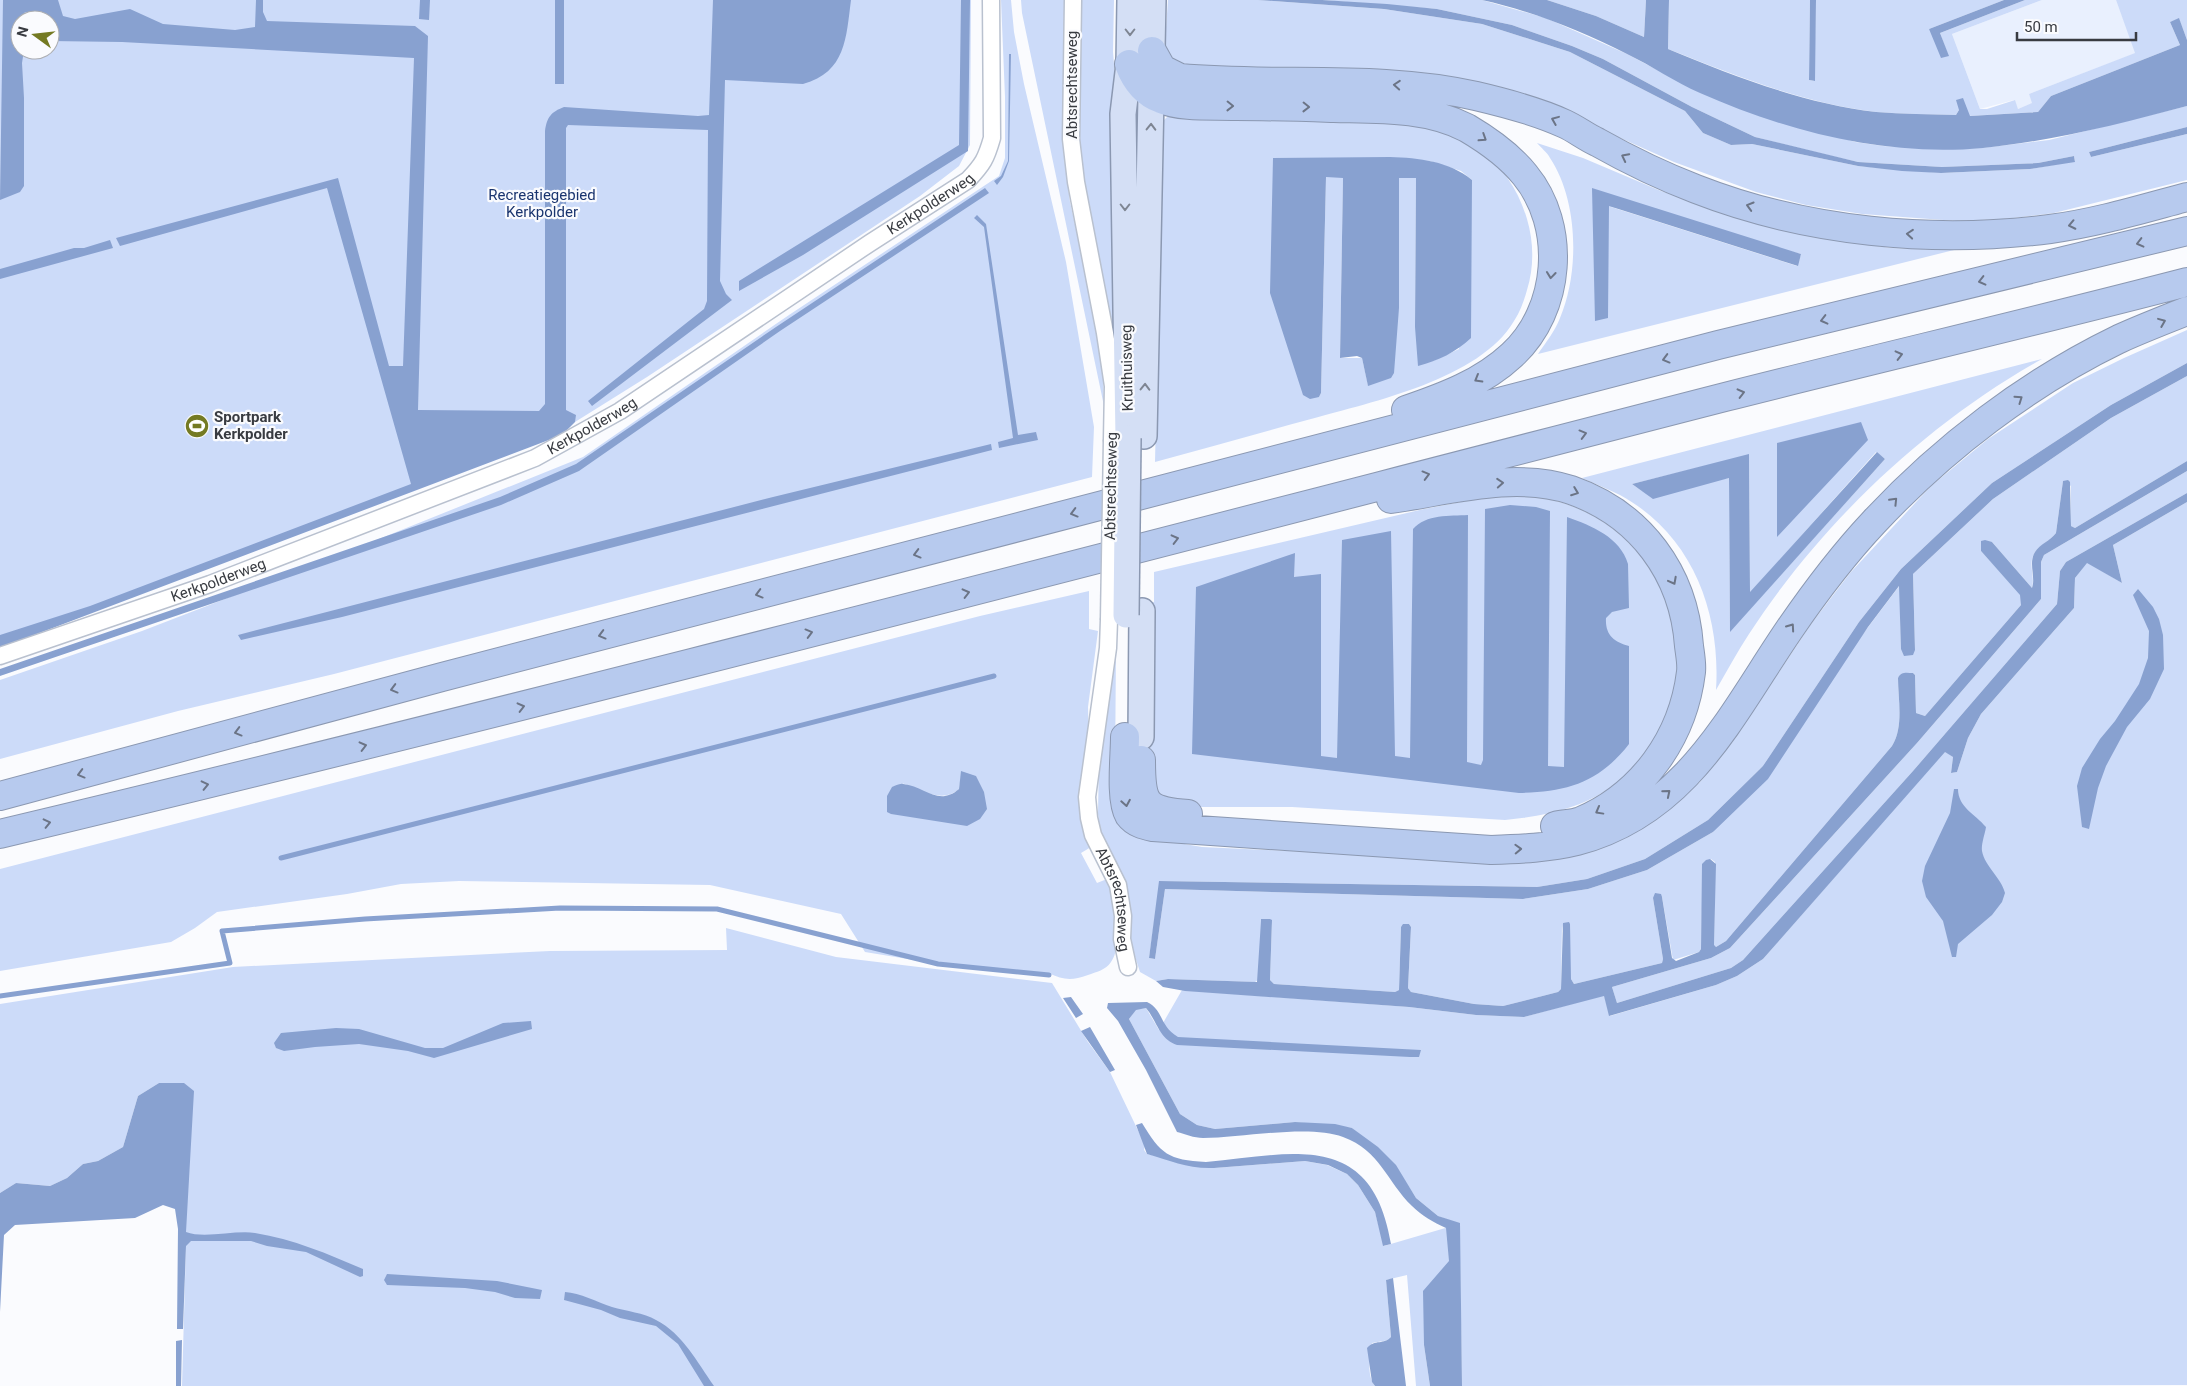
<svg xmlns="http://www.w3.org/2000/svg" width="2187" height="1386" viewBox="0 0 2187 1386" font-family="Roboto,sans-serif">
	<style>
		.built { fill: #e9f0fe }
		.green { fill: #ccdbf9; fill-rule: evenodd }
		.water { fill: #88a1d0 }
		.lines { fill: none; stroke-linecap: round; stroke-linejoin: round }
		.stream { stroke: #88a1d0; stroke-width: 5 }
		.minor-casing { stroke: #b9c1cf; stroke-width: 19 }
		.primary-casing { stroke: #8b98b1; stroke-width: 28 }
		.motorway-casing { stroke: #8b98b1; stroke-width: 30 }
		.minor { stroke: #fff; stroke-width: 16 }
		.primary { stroke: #d4dff5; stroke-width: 25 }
		.motorway { stroke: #b7caee; stroke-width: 28 }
		.minor-bridge-casing { stroke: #b9c1cf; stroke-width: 19; stroke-linecap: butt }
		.primary-bridge-casing { stroke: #8b98b1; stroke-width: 28; stroke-linecap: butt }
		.minor-bridge { stroke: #fff; stroke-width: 16 }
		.primary-bridge { stroke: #d4dff5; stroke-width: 25 }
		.oneway { stroke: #7e8592 }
		.oneway2 { stroke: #6b7486 }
		.labels { text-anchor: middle; stroke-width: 4.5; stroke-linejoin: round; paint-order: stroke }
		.street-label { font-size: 15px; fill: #383b41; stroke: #fafbfe }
		.park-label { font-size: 15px; fill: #1a356f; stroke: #fafbfe }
		.poi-label { font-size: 15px; font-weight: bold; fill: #383b41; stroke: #fafbfe; text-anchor: start }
	</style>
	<rect width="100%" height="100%" fill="#fafbfe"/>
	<path class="built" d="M2042,0H2116L2136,53L2029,94L2033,103L2018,109L2014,100L1980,109L1952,34Z"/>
	<path class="green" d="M0,0H971L970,145L959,166L920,196L647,377L575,422L0,643ZM20,20H50V50H20Z
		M1001,0H1011L1014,32L1024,84L1066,262L1094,427L1092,477L334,674L178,711L0,759V680L142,631L349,551L583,457L789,315L999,176L1005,158V97Z
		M1021,0H1065L1064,156L1070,202L1098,329L1103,366L1104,406L1022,13Z
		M1080,0H1114L1113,52L1120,136L1114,331L1085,193L1079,146Z
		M1168,0H1258L1384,9L1482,24L1570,52L1685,111L1703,133L1731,145L1752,144L1858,166L1941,173L2030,169L2075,161L2074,156L2038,163L1942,167L1858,162L1836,157L1755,137L1692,107L1603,59L1572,46L1512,25L1437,9L1322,0H1482L1546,18L1627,54L1699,92L1855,142L1883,146L1935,149L1982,148L2049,140L2187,106V127L2089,152L2091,157L2187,134V180L2054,213L2005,219L1957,221L1862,214L1806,205L1756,192L1674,162L1578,119L1185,72L1164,55Z
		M1547,0H1646L1644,37L1596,16Z
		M1669,0H1810L1809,80L1814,81L1816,0H2004L1929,29L1948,55L1940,33L2025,0H2042L1952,34L1980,109H1987L2015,100L2018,109L2032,103L2029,94L2135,53L2116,0H2187V40L2179,19L2170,22L2180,45L2051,96L2038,112L1969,116L1959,110L1956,115C1930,114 1903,114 1876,112C1805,104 1734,75 1668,49Z
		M1169,115L1408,123C1467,137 1509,158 1527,219C1534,243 1534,267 1527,290C1524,301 1520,312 1514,321C1480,379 1372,402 1311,419C1259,433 1207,448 1155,462L1163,121ZM1274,158L1430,161L1461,171L1472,180L1459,349L1433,361L1415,327L1416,178H1399V308L1368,385L1362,358H1340L1343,177H1326L1321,393L1319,397Z
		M1537,143L1583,158L1661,191L1748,220L1845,241L1891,248L1954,250L1538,354C1546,342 1555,331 1560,318C1580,271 1578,200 1550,158C1547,152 1541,148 1537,143ZM1608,206L1801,254L1797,266Z
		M2187,330V363L2111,405L1992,483L1901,569L1859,622L1763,766L1708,820L1645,859L1587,879L1537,887L1160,881L1149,958L1155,959L1165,889L1523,899L1588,889L1647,870L1713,832L1900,585L1901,649L1915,650L1913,574L1993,499L2111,418L2187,376V461L2075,528L2071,526V486L2063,481L2056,533C2050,542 2037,545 2033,556C2029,566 2035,578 2032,588L1992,542L1981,551L2021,595V605L1925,716L1916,713L1915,675L1913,673L1900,675L1898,678C1898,699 1904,727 1892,746L1726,941L1716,947L1714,946L1715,862L1711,859L1703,864L1701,949L1699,952L1673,960L1662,897L1653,898L1663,959L1662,963L1574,984L1571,979L1562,925L1561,989L1558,992L1503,1006L1474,1004L1411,992L1408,988L1411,927L1409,924L1401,927L1399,990L1395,992L1274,984L1270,980L1272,921L1258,980L1255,982L1168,979L1156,981L1140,972L1129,938L1128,896L1101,836L1098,814L1099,757L1116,646L1115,778L1123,828L1132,835L1202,847L1469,859L1676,802L1700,782L1735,738L1811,624L1850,573L1931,486L1988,439L2073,383L2124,358Z
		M2042,359C1927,423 1821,523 1749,634C1737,652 1727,671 1716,690C1721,612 1692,534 1620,495C1608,489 1595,484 1582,478ZM1876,452L1885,459L1730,631L1729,478L1642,491L1632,484L1749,455L1750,593Z
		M2187,471V493L2066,562L2060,571L2057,604L1913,771L1743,960L1731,968L1617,1003L1612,987L1711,958L1730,948L1917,743L2041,599V562L2044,555Z
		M1525,496C1649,504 1721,645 1648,748C1639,760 1630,773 1618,782C1585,808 1546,816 1505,820L1292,807H1202L1180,806L1164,797L1158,792L1145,760L1149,603L1154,602V572L1424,509L1482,498Z
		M2187,502V1385L1462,1386L1460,1261L1424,1345L1430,1386H1416L1407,1275L1386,1280L1391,1337L1389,1340L1372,1343C1370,1356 1366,1374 1375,1386H182L186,1245L184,1083H159L138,1096L123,1147L98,1161L83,1164L67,1178L50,1186L16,1183L0,1193V1004L233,967L550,951L727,950L726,928L836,957L1052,983L1088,1042L1110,1072L1145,1145L1144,1150L1147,1154L1214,1168L1305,1161L1327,1165L1347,1174L1358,1185L1375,1212L1384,1246L1459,1224L1438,1216L1416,1198L1395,1165L1352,1128L1295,1122L1215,1129L1197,1125L1180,1114L1129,1019L1136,1009L1146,1008L1159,1030L1182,990L1409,1007L1476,1015L1524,1017L1604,995L1610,1016L1716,985L1737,976L1763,959L1945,751L1953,757L1951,773L1957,772L1968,738L1981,714L2074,608L2075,578L2087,562L2122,583L2113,545Z
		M1089,591V629L1098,631L1088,707L1091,847L1081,853L1097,883L1107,879C1115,898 1124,944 1111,962C1106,970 1096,972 1088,975C1071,981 1064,980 1048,973L932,963L865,952L841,914L710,885L459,881L401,884L347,894L217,912L195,928L171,942L0,971V869L980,616ZM962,771L967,826L902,783C922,790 942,804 959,789Z"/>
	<path class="water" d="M3,0H58L63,16L75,19L130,9L163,24L235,30L255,27L256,0H263V12L267,21L415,26L428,36L418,410L539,411L545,404V131C547,117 551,112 564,107L698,116L709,115L713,0H851C846,38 846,72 803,84L725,80L720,281L726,294L732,300L592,406L588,401L704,309L707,301L708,130L568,125L566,128V410L576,415L575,422L562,435L0,648V635L90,606L411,484L327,188L120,246L116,238L338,178L389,366H403L414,58L122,42L50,41V20H20V50H24L22,63L24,98V186L20,192L0,200Z
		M420,0H430L429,20L419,19Z
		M555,0H564V84H555Z
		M961,0H970L968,151L803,255L739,291V281L959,145Z
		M1258,0H1322L1387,4L1437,9L1512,25L1572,46L1603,59L1692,107L1755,137L1858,162L1942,167L2038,163L2074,156L2075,162L2030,169L1941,173L1902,171L1858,166L1752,144L1731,145L1703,133L1685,111L1570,52L1482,24L1384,9Z
		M1482,0H1547L1596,16L1644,37L1646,0H1669L1668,49C1733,76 1806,104 1876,112C1902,114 1930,114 1956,115L1959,110L1956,100L1963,98L1970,116L2038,112L2051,96L2180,45L2170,22L2179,18L2187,40V106C2120,124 2052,141 1983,148C1887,157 1788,132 1700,93C1675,82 1652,66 1627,54C1581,31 1532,11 1482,0Z
		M1810,0H1816L1815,81L1809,80Z
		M2004,0H2025L1940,33L1949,56L1941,58L1929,29Z
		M1009,54H1011L1009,161L1003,177L997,185L994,181L1001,176L1008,161Z
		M2187,127V134L2091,157L2089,152Z
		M1390,157C1419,158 1449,161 1472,180L1471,338C1455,353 1439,360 1418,366L1415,327L1416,178H1399V308L1394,373L1391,378L1368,386L1362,358L1357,356L1340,358L1343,178L1326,177L1321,393L1319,397L1310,399L1303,395L1270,293L1273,158Z
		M985,188L989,193L780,331L579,471L501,505L0,676V669L500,497L576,464L776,327Z
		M1592,188L1801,254L1798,266L1609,206L1608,318L1595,321Z
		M977,215L986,224L1018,435L1036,432L1038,440L999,448L998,442L1013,438L984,227L974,218Z
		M110,240L113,248L0,279V269L74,248H84Z
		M2187,363V376L2111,418L1993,499L1913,574L1915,650L1913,655L1904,656L1901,649L1899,586L1868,627L1768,779L1713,832L1647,870L1588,889L1523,899L1165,889L1155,959L1149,958L1159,881L1537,887L1587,879L1645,859L1708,820L1763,766L1859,622L1901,569L1992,483L2111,405Z
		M1861,422L1868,440L1777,537V443Z
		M991,444L992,450L918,469L342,617L241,640L238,635L773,497Z
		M1877,452L1885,459L1730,632L1729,478L1653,499L1632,484L1749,454L1750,592Z
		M2187,461V471L2044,555L2041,562V599L1917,743L1730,948L1711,958L1612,987L1617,1003L1731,968L1743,960L1913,771L2057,604L2060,571L2066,562L2187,493V502L2113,545L2122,583L2087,563L2075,578L2074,608L1981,714L1968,738L1957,772L1951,773L1953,757L1945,752L1763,959L1737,976L1716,985L1609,1016L1604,996L1524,1017L1476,1015L1409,1007L1185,991L1163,987L1156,981L1168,979L1257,982L1261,921V919H1270L1272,920L1270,980L1274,984L1395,992L1399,990L1401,927L1403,924H1409L1411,927L1408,988L1411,992L1474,1004L1503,1006L1558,992L1561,989L1563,923L1569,922L1570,924L1571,979L1574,984L1662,963L1663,959L1653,898L1655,893L1661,894L1662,897L1672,958L1676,961L1699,952L1701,949L1702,864L1706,860L1710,859L1716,864L1714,945L1716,947L1726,941L1892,746C1904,727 1898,699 1898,678C1901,671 1907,673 1913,673L1915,675L1916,713L1925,716L2021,605L2020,595L1981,551V541L1985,540L1992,542L2032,588C2036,577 2028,563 2035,552C2040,544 2050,541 2056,533L2063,481L2068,480L2070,482L2071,526L2075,528Z
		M1510,505L1536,507L1550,511L1548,766L1564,767L1567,517C1592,526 1620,537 1628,564L1629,608L1612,612L1606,618C1605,635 1614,642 1629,646V744C1599,783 1566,792 1519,793L1192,754L1196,587L1295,553L1294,577L1321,574V756L1337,758L1342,540L1391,531L1395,756L1410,758L1413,529C1426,514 1450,516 1468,515L1467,762L1481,765L1483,760L1485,509Z
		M2138,589L2153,607L2159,619L2163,635L2164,669L2150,699L2127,727L2106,766L2098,788L2089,829L2082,827L2077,786L2082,768L2100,739L2115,721L2139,684L2148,658L2149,631L2133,595Z
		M961,771L976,776L984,792L987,809L980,819L967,826L891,814L887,812V796L892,787C895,786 900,783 903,784C925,786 938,807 959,789Z
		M1954,789H1958C1958,807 1975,814 1986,827C1985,834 1981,844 1982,851C1985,867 2001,877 2005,893L2002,902L1992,915L1958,944L1956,957H1952L1943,921L1926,897L1922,881L1925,866L1950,813Z
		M1071,997L1083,1014L1076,1018L1063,998Z
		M1147,1002C1164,1010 1159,1026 1178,1037L1421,1050L1419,1057H1410L1177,1045C1159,1039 1157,1021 1146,1008L1136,1010L1129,1019L1180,1114L1197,1125L1215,1129L1295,1122L1335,1124L1352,1128L1378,1147L1396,1165L1416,1198L1438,1216L1460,1223L1462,1386H1430L1424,1345L1423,1291L1449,1261L1446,1228C1433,1222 1422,1216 1412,1206C1387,1182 1380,1150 1343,1137C1309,1124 1242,1138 1203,1138C1194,1138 1185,1134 1177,1132L1146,1070L1118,1021L1107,1008L1108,1003Z
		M531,1021L532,1029L434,1058L408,1051L359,1044L315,1047L284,1051L276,1048L274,1043L281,1033L336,1028L359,1029L425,1048H443L503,1023Z
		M1090,1027L1115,1070L1110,1072L1081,1031Z
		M159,1083H184L194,1091L186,1232C204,1239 235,1230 255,1233C293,1239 328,1254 363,1269V1276L360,1277L306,1252L267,1246L251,1241H191L186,1246L183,1329H177L178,1229L175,1209L163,1205L135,1218L15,1225L4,1235L0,1312V1193L16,1183L50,1186L67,1178L83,1164L98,1161L123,1147L138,1096Z
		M1142,1123C1161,1154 1168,1160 1206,1162C1292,1154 1372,1129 1391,1244L1383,1246L1375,1212L1358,1185L1347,1174L1328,1165L1305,1161L1214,1168C1187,1169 1172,1161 1147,1154L1136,1125Z
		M387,1274L497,1281L542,1290L540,1299L515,1298L495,1292L465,1288L387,1285L384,1280Z
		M1393,1278L1406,1386H1375L1372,1382L1367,1348C1375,1339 1384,1345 1391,1337L1386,1280Z
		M565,1292C580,1293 597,1302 612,1307C626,1311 644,1313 656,1320C683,1334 697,1362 714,1386H704L678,1344L656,1326L620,1318L601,1310L564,1300Z
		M182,1340L181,1386H176V1341Z"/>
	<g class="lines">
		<path class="stream" d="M281,858L994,676
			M0,996L230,963L222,931L365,919L560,908L717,909L938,964L1049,975"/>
		<g class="minor-casing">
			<g id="minor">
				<path d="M1073,0L1071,139L1076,182L1105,333L1113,386L1112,440"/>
				<path id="s1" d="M1109,620L1108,648L1087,797L1089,818L1093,835L1118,885L1123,916L1122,939L1128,967"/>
				<path id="s2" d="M0,656L210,584L535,458L620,411L870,243L968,180C983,164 986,159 992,138L991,0"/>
			</g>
		</g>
		<g class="primary-casing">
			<path id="primary" d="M1144,436L1153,0
				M1128,438L1123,114L1129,64L1130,0
				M1141,737L1142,611"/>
		</g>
		<g class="motorway-casing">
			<path id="motorway" d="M1152,51L1162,69L1180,78C1278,87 1379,74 1476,96C1506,103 1537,111 1565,124C1576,129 1586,137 1597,142C1629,160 1662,176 1696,189C1806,232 1933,244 2050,229C2096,223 2142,209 2187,197
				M1129,64C1135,80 1145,93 1161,99C1183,108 1212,105 1236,106C1269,106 1301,107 1334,108C1378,109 1427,107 1467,128C1489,141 1509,155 1525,175C1567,226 1561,310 1512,355C1482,383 1444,397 1406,410
				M1391,499C1448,491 1514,471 1571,490C1640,514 1684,573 1689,646C1690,654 1692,664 1691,672C1683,738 1642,795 1581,821C1573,824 1563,824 1555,826
				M1125,737C1125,756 1120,800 1129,815C1135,823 1144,825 1153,827L1491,850C1520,849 1549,848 1577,841C1687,812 1731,715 1789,630C1815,592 1843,555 1874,522C1943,448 2028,383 2119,339C2141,329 2164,320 2187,311
				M1141,760C1141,803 1144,811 1188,814
				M0,796L442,677L1718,345L2187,231
				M0,834C577,696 1150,545 1725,397C1879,358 2033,322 2187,282"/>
		</g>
		<use href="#minor" class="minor"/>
		<use href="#primary" class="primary"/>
		<use href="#motorway" class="motorway"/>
		<g class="minor-bridge-casing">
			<path id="minor-bridge" d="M1109,620L1112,440"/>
		</g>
		<g class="primary-bridge-casing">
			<path id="primary-bridge" d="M1126,615L1128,438"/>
		</g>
		<use href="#minor-bridge" class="minor-bridge"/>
		<use href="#primary-bridge" class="primary-bridge"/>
	</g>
	<defs><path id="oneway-chevron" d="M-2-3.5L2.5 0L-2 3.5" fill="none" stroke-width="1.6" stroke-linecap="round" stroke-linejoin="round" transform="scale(1.25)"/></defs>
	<g class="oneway">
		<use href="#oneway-chevron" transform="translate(1130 32) rotate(90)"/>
		<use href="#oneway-chevron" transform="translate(1151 127) rotate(-89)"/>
		<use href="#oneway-chevron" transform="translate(1125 207) rotate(90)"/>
		<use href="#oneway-chevron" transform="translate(1145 387) rotate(-89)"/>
	</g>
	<g class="oneway2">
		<use href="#oneway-chevron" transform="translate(1397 85) rotate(-176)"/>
		<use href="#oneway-chevron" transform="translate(1230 106) rotate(1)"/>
		<use href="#oneway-chevron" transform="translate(1306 107) rotate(1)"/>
		<use href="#oneway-chevron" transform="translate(1555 120) rotate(-158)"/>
		<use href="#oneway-chevron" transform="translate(1483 138) rotate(33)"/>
		<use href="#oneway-chevron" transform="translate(1625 157) rotate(-153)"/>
		<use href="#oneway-chevron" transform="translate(1750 206) rotate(-164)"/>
		<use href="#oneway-chevron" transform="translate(2072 225) rotate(168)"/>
		<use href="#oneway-chevron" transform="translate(1910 234) rotate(-175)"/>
		<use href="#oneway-chevron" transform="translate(2140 243) rotate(166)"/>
		<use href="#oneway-chevron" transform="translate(1551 275) rotate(96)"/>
		<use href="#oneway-chevron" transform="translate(1982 281) rotate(166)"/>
		<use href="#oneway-chevron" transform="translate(1824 320) rotate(166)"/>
		<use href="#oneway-chevron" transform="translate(2162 322) rotate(-22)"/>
		<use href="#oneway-chevron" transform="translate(1899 355) rotate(-14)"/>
		<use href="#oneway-chevron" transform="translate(1666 359) rotate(165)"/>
		<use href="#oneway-chevron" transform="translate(1478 379) rotate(150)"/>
		<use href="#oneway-chevron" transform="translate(1741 393) rotate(-14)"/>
		<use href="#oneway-chevron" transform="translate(2019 399) rotate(-35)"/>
		<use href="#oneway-chevron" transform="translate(1583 434) rotate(-15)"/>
		<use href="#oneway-chevron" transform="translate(1426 475) rotate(-15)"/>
		<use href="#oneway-chevron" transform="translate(1500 483) rotate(-4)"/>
		<use href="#oneway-chevron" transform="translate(1575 492) rotate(21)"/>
		<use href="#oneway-chevron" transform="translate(1894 501) rotate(-46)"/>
		<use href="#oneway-chevron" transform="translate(1074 513) rotate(165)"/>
		<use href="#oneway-chevron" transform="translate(1175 539) rotate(-14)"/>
		<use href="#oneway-chevron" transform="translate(917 554) rotate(165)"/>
		<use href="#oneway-chevron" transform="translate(1673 581) rotate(62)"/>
		<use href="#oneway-chevron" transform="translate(966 593) rotate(-14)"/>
		<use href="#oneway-chevron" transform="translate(759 594) rotate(165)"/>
		<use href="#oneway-chevron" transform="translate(1791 627) rotate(-55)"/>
		<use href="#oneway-chevron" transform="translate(809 633) rotate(-15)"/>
		<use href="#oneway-chevron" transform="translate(602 635) rotate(165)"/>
		<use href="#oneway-chevron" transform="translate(394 689) rotate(165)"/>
		<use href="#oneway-chevron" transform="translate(521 707) rotate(-14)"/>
		<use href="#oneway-chevron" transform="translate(238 732) rotate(165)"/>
		<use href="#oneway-chevron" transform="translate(363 746) rotate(-14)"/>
		<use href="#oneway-chevron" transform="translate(81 774) rotate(165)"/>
		<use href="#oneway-chevron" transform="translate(205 785) rotate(-13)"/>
		<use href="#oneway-chevron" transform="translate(1667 793) rotate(-40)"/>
		<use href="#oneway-chevron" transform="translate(1126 803) rotate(80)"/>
		<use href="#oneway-chevron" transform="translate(1599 811) rotate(151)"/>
		<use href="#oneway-chevron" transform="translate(47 823) rotate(-13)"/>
		<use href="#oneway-chevron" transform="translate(1518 849) rotate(-2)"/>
	</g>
	<defs>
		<g id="stadium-disc" transform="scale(1.25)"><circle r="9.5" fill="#747a23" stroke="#fafbfe"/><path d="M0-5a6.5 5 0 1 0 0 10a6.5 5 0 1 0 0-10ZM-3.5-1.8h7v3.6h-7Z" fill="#fff"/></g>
	</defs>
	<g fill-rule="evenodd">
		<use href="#stadium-disc" x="197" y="426"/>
	</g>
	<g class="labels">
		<g class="street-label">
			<text transform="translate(1072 85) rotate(-90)" y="5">Abtsrechtseweg</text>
			<text dy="5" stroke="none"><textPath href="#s2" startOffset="1041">Kerkpolderweg</textPath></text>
			<text transform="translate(1127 368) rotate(-91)" y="5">Kruithuisweg</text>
			<text dy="5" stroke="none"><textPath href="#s2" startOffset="636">Kerkpolderweg</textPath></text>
			<text transform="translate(1111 486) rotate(-89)" y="5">Abtsrechtseweg</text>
			<text dy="5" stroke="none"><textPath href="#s2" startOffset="231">Kerkpolderweg</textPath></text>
			<text dy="5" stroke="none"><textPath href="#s1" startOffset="286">Abtsrechtseweg</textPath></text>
		</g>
		<g class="park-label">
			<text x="542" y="200">Recreatiegebied<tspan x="542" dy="17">Kerkpolder</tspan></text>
		</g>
		<g class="poi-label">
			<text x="214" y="422">Sportpark<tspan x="214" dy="17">Kerkpolder</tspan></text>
		</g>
	</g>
	<g transform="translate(35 35) rotate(285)"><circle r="24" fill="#fafbfe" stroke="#acaeb2"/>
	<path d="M0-4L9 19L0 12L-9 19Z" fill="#747a23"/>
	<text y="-8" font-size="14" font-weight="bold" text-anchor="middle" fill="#383b41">N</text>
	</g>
	<path d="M2017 32v8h119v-8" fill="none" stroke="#383b41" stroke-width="2.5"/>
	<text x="2024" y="32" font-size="15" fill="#383b41" stroke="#fafbfe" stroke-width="4" paint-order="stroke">50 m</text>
</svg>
